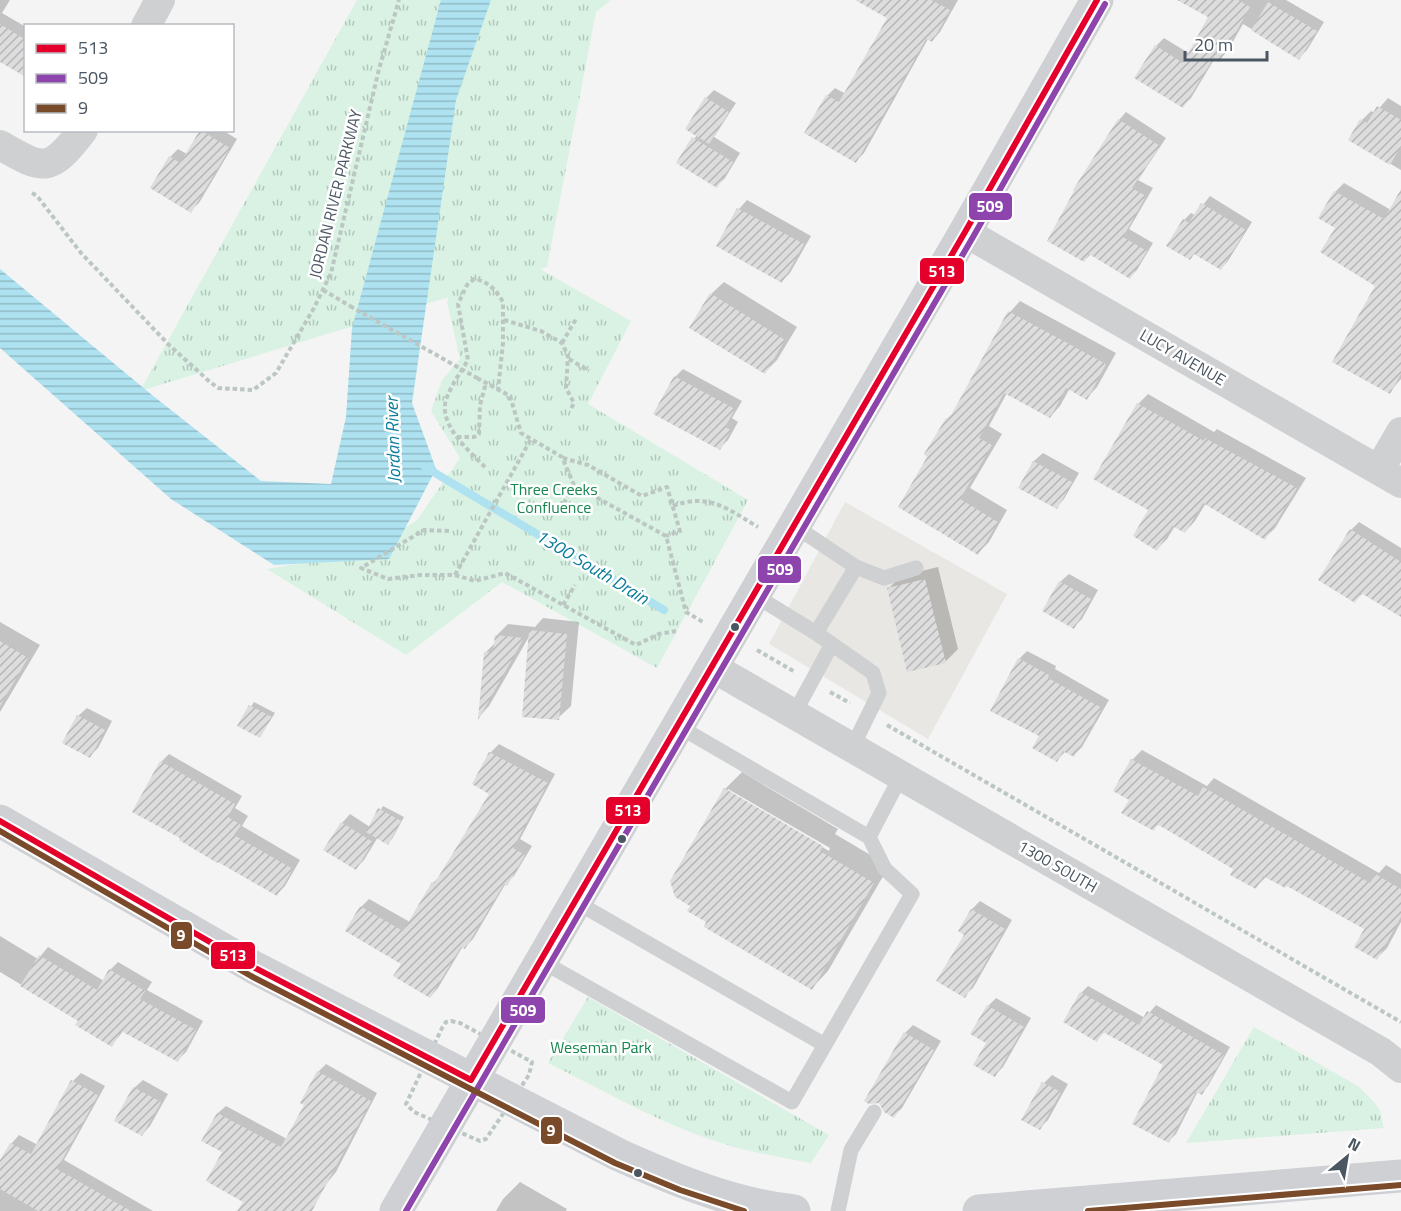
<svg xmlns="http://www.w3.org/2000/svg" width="1401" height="1211" viewBox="0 0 1401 1211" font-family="'Titillium Web',sans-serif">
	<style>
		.commercial { fill: #e8e7e3 }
		.grass { fill: url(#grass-tufts) }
		.water { fill: url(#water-rules) }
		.shadow { fill: #0003; fill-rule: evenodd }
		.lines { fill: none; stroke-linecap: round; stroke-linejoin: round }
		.stream { stroke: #aee2f0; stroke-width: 8 }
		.building { fill: url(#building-hatch) }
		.path { stroke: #bcc7c4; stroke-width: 4; stroke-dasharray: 4.5 3; stroke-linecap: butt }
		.service { stroke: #ced0d2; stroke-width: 15 }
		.minor { stroke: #ced0d2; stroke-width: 30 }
		.secondary { stroke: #ced0d4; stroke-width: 33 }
		.path-bridge { stroke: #bcc7c4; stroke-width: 4; stroke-dasharray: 4.5 3; stroke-linecap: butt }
		.bus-1-casing { stroke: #fff; stroke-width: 10 }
		.bus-2-casing { stroke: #fff; stroke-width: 10 }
		.bus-3-casing { stroke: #fff; stroke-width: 10 }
		.bus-1 { stroke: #e4002b; stroke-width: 6 }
		.bus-2 { stroke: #8e44ad; stroke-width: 6 }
		.bus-3 { stroke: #7a4b2a; stroke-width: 6 }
		.bus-dot { fill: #4a5661; stroke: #fff; stroke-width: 2 }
		.labels { text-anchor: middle; stroke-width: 5; stroke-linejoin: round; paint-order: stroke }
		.street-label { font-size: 16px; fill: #4a5661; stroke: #fff }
		.park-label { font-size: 16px; fill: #17864f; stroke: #fff }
		.water-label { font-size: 18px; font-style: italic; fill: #0c7c9b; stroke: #fff }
		.line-badge { stroke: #fff; stroke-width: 2 }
		.badge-label { font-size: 16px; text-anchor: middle; font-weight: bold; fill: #fff }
	</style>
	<defs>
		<pattern id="grass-tufts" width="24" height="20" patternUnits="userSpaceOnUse" patternTransform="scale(1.5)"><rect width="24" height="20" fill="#d9f2e3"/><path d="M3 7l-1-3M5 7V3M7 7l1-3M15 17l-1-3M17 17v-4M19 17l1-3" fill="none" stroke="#b2c7bb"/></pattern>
		<pattern id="water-rules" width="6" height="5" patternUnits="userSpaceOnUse" patternTransform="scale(1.5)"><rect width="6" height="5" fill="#aee2f0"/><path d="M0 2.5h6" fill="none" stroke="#90bac6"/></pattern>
		<pattern id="building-hatch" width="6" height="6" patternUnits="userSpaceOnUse" patternTransform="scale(1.5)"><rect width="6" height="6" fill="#ddddde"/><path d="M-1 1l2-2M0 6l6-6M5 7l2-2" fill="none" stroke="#b5b6b7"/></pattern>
	</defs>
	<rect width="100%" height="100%" fill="#f4f4f4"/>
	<path class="commercial" d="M845,502L1007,594L928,739L769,644Z"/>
	<path class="grass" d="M357,0H611L596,12L547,267L540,269L631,321L588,404L748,500L657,668L502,582L406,655L267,569L368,552L417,520L460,458L431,411L442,380L460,359L447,302L449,297L140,391Z
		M588,997L829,1135L811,1163C780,1157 748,1152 718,1142C659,1123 603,1090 548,1063Z
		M1254,1027L1358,1086L1374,1102L1380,1111L1384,1128L1186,1143Z"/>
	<path class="water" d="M441,0H491L456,100L412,403L436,469L389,559L274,565L171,499L0,348V269L152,395L261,481L331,484L346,417L352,328Z"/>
	<path class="shadow" d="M0,0H10L2,13L26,27V75L0,47Z
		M858,0H958L940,32L932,41L928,39L864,153L856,161L827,96L835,88L846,94L889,17Z
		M1180,0H1286L1324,22L1307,50L1299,58L1243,24L1227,52L1219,60L1215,58L1191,98L1183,106L1156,46L1164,38L1190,54L1210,16Z
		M714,90L736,103L714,137L740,153L725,178L717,186L678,162L697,135L706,98Z
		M1388,98L1401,106V170L1350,140L1362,120L1371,111L1375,113Z
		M1126,112L1166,138L1138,180L1153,188L1129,229L1153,243L1137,270L1130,277L1091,254L1084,261L1119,120Z
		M202,130H222L237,139L199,203L190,211L170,157L178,149L187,154Z
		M1344,183L1391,210L1401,192V379L1389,393L1377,285L1337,227L1335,192Z
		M1210,196L1252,222L1228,261L1221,268L1195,253L1190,259L1184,220L1191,213L1195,215Z
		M747,200L811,236L790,273L782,281L718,246L739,209Z
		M724,282L797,327L777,360L765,372L711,294Z
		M1020,301L1116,353L1097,387L1087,398L1070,388L1060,406L1050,417L1007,393L989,426L1002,434L970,488L1007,510L989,542L978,553L929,456L947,419L955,411L1010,312Z
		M683,369L742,401L732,418L738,422L728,440L720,448L675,377Z
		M1148,394L1214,432L1217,429L1306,478L1275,528L1265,538L1206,503L1195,521L1185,532L1175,526L1167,539L1157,549L1150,510L1138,404Z
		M1043,453L1079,473L1064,499L1056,508L1020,488L1034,461Z
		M1359,522L1401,548V615L1363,593L1355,601L1351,530Z
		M938,567L958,649L946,661L888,589L901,576Z
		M1069,574L1098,590L1082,619L1074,627L1060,582Z
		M543,618L579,622L571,706L558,718L530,635L489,706L480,716L486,652L495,643L496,636L508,624L535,627Z
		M0,622L40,645L0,712Z
		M1027,651L1056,666L1055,669L1109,700L1082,747L1074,755L1065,752L1057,760L1019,659Z
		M254,702L275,713L260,736L239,725Z
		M87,708L112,721L98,748L90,756L78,716Z
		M499,744L555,774L520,839L532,846L514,876L506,883L473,939L465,947L463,946L438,988L430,997L403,963L347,930L361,907L369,899L410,922L433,883L441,875L491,793L474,784L490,753Z
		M1142,750L1207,786L1214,778L1379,873L1386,865L1401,874V922L1387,948L1377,958L1366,928L1287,884L1267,876L1256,887L1235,869L1159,824L1153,829L1131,799L1132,760Z
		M169,754L242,796L235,808L248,816L242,826L300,860L285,886L277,894L182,838L161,762Z
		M742,772L838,829L835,834L889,866L828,971L812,988L725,789ZM728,789L830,848L829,851L728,792Z
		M383,806L404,817L392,839L388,843L378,837L364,860L356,868L325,850L342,823L350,814L370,827Z
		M980,901L1012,920L973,988L964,996L966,934L960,931L972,909Z
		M0,936L38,959L48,947L104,981L110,970L118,962L152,982L147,990L203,1021L186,1052L178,1060L124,1030L112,1045L80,1020L0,972Z
		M1088,986L1145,1018L1156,1005L1230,1047L1208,1086L1201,1093L1198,1091L1176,1134L1169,1141L1165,1064L1105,1031L1097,1040L1081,993Z
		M996,998L1031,1018L1003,1067L994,1076L988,1042V1006Z
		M913,1025L941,1041L902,1108L894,1116L905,1033Z
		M326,1064L377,1093L336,1172L304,1211H239L245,1202L224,1152L203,1141L218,1113L226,1106L287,1139L306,1105L318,1072Z
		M81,1073L105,1086L64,1160L153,1211H0V1163L11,1144L19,1135L38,1145L73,1081Z
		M1052,1075L1068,1084L1048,1120L1040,1128L1023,1119L1044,1083Z
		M143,1080L168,1094L150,1126L142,1135L134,1088Z
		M520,1182L567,1209L566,1211H496L503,1199Z"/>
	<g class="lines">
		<path class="stream" d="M425,467L664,610"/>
	</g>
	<path class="building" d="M855,0H931L950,10L932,42L926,39L856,163L804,133L826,95L839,102L887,18Z
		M1177,0H1238L1250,7L1219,62L1213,59L1183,108L1134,78L1155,45L1183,63L1208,17Z
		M1268,2L1317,31L1299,60L1251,30Z
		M0,24L26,40V77L0,62Z
		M705,97L729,112L709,144L685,129Z
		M1377,106L1401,120V146L1390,165L1348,140L1360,119L1367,123Z
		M1118,119L1160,146L1132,188L1146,196L1123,237L1147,251L1130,279L1089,254L1084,262L1047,241L1074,191L1073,190Z
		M200,130L230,148L191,213L150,188L169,156L180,163Z
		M692,137L733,162L717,188L676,163Z
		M1401,189V374L1390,394L1332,362L1375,286L1320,252L1335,228L1318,218L1334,191L1384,219Z
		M1201,203L1246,230L1221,270L1194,254L1190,260L1166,246L1183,219L1189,223Z
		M737,208L804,244L782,283L716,246Z
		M710,293L785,340L765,374L689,328Z
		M1008,311L1106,364L1087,400L1066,388L1050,418L1004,393L979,438L992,445L960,499L998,522L978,555L898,507L927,457L924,454L946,418L949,419Z
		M674,376L735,409L725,427L731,430L720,450L653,414Z
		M1137,403L1204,441L1205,438L1297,488L1265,540L1203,503L1185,533L1172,526L1157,551L1133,536L1148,510L1093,479Z
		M1033,461L1072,482L1057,509L1018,488Z
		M1350,529L1401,562V617L1361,593L1355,603L1318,580Z
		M925,579L946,663L907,672L887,588Z
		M1059,581L1091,599L1074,629L1042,611Z
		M529,630L567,634L559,720L522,717Z
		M495,635L524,638L478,720L484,652H493Z
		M0,641L28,658L0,706Z
		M1018,658L1049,675L1048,678L1102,708L1074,757L1063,751L1057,762L1032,748L1039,736L990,711Z
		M249,705L272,717L260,738L237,726Z
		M77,715L105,730L90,758L62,743Z
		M489,752L548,783L513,848L525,855L507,886L504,884L465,949L461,947L430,998L393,976L401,964L345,931L360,906L403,931L432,882L434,884L489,794L472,784Z
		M1131,759L1198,796L1203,787L1370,883L1375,874L1401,889V917L1377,960L1354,947L1364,929L1287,886L1285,888L1263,876L1256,889L1230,875L1233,869L1157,824L1154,831L1121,813L1129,800L1113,791Z
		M160,761L235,804L228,817L241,825L234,835L293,869L277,896L218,862L217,863L179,840L180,838L132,812Z
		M724,788L823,846L820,851L874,883L812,990L704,927L706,922L687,911L690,906L675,897L670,881Z
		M378,808L401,821L388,845L366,832Z
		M341,822L373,842L356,870L323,850Z
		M971,909L1005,929L965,998L936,981L964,935L958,931Z
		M39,955L97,990L109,969L145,991L140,999L196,1030L178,1062L121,1031L112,1047L75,1025L78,1021L20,986Z
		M1080,992L1139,1025L1147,1011L1224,1055L1202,1095L1196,1092L1169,1143L1132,1124L1163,1065L1103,1032L1097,1042L1063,1022Z
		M987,1005L1024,1027L995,1077L973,1065L986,1043L970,1034Z
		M904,1032L934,1050L894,1118L884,1112L879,1103L869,1104L864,1101Z
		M317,1071L371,1101L312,1211H237L243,1202L206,1181L222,1152L201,1141L217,1113L281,1147L304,1105L300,1103Z
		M71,1080L98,1095L57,1169L131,1211H38L0,1189V1160L10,1143L31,1154Z
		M1042,1082L1061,1092L1040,1130L1021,1120Z
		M133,1087L161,1102L142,1136L114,1121Z"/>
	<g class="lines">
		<path class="path" d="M32,193L37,196L81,253L169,345L210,382L218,388L253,390L276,373L314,308L331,273L379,69L399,0
			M323,290L350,306
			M504,320L541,331L562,343L568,356L566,388L574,403L571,409
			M562,343L576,319
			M569,359L589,371
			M477,378L510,396L521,433L562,457L574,485L666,536L686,612L703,622
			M457,437H474L479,434L480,405L486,383
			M563,458L588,465L642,496L667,487L680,531L666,536
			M485,467C469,451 436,423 447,397C452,384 461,372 468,360L458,304L467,285L474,279C488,281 496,290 503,302V343L498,390
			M673,506C709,492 729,510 758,527
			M560,510L574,485
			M449,531L424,530L361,568L388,579L420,575H455L475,581L505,573L636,645L659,634L676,631
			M455,575L531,439
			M563,605L575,585
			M757,650L795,672
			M830,692L850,703
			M887,725L1401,1022
			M451,1021L460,1023L532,1062L529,1075L486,1139L480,1141L475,1139L414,1112L406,1104L442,1028L446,1022Z"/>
		<path class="service" d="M856,567L884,578L916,568
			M754,595L816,633L856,567L793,525
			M816,633L873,673L879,693L852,748
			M794,714L832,644
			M678,726L869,837
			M576,902L825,1045
			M541,961L792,1102L912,894L885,869L869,837L901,776
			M838,1211L851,1150L874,1112"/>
		<path class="minor" d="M146,26L160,0
			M0,145C45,171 50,173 83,130
			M965,232L1401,483
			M1379,470L1401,432
			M712,667L1381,1052L1401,1068"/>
		<path class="secondary" d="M0,821L255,968L619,1155C675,1180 732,1204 794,1211
			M396,1211L965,232L1097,0
			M979,1211L1401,1176"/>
		<path class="path-bridge" d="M350,306L477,378"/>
		<g class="bus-1-casing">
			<path id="bus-1" d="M0,821L255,968L471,1080
				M471,1080L965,232L1097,0"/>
		</g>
		<g class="bus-2-casing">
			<path id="bus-2" d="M406,1211L973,237L1105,4"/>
		</g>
		<g class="bus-3-casing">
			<path id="bus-3" d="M0,831L251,976L615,1163L680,1190L744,1211
				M1088,1211L1401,1185"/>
		</g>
		<use href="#bus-1" class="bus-1"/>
		<use href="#bus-2" class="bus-2"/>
		<use href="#bus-3" class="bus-3"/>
	</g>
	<g class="bus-dot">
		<circle cx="735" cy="627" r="5"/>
		<circle cx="622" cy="839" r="5"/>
		<circle cx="638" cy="1173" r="5"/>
	</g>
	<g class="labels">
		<g class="street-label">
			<text transform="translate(335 194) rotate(-76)" y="6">JORDAN RIVER PARKWAY</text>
			<text transform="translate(1183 357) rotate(30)" y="6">LUCY AVENUE</text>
			<text transform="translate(1058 866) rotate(30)" y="6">1300 SOUTH</text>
		</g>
		<g class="park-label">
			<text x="554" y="495">Three Creeks<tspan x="554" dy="18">Confluence</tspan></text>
			<text x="601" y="1053">Weseman Park</text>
		</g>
		<g class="water-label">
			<text transform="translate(393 440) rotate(-92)" y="6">Jordan River</text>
			<text transform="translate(592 567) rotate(31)" y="6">1300 South Drain</text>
		</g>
	</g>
	<g class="line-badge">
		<rect x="968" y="192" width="45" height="29" rx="6" fill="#8e44ad"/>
		<rect x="919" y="257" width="46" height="28" rx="6" fill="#e4002b"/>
		<rect x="757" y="555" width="45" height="29" rx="6" fill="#8e44ad"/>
		<rect x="605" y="796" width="46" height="29" rx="6" fill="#e4002b"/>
		<rect x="170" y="921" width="23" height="29" rx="6" fill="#7a4b2a"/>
		<rect x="210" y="941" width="46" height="29" rx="6" fill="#e4002b"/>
		<rect x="500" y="996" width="46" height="28" rx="6" fill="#8e44ad"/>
		<rect x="540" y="1116" width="23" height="29" rx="6" fill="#7a4b2a"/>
	</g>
	<g class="badge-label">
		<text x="990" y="212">509</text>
		<text x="942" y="277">513</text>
		<text x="780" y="575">509</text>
		<text x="628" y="816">513</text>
		<text x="181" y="941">9</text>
		<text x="233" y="961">513</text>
		<text x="523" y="1016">509</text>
		<text x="551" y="1136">9</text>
	</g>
	<rect x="24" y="24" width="210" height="108" fill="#ffffff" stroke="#b7bbc0" stroke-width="1.5"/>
	<rect x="36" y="44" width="30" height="9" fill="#e4002b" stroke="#b7bbc0" stroke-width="1.5"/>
	<text x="78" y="54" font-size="18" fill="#4a5661">513</text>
	<rect x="36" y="74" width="30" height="9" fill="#8e44ad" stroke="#b7bbc0" stroke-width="1.5"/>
	<text x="78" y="84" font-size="18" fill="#4a5661">509</text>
	<rect x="36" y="104" width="30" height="9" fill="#7a4b2a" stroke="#b7bbc0" stroke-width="1.5"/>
	<text x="78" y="114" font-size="18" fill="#4a5661">9</text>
	<g transform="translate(1347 1157) rotate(30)" stroke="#ffffff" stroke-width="4.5" paint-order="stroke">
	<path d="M0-4.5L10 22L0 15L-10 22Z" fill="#4a5661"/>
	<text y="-9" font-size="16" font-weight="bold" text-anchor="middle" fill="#4a5661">N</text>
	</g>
	<path d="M1185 51v9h82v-9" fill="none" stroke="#4a5661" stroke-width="3"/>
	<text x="1194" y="51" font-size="18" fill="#4a5661" stroke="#ffffff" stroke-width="4.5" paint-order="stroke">20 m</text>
</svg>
